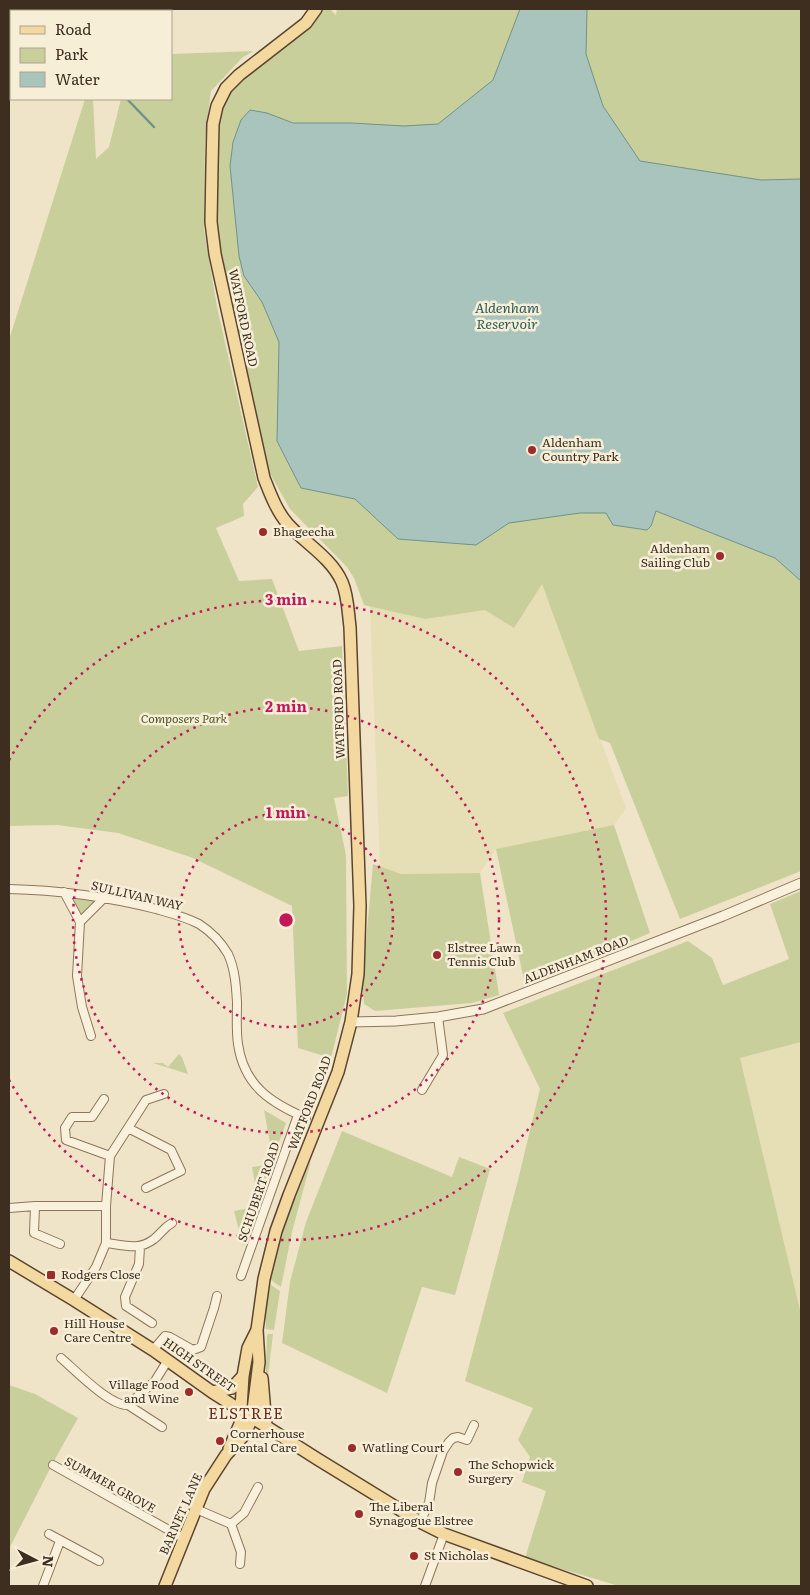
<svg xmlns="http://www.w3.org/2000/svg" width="810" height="1595" viewBox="0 0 810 1595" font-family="Literata,serif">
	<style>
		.farmland { fill: #e6deb5 }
		.green { fill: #c9cf9b }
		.water { fill: #a9c4bc; stroke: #6f938a }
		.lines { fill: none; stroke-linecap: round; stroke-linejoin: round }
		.stream { stroke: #6f938a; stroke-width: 2.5 }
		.minor-casing { stroke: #8d765c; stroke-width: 10 }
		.tertiary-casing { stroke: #8d765c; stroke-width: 11 }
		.primary-casing { stroke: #5b4430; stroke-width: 14 }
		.minor { stroke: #faf1dc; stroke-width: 8 }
		.tertiary { stroke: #faf1dc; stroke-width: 9 }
		.primary { stroke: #f3d9a0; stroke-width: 11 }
		.ring { fill: none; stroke: #c2185b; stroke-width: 2.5; stroke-dasharray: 2.5 5 }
		.poi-dot { fill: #9e2a2b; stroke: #f7eed8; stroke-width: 2 }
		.labels { text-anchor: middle; stroke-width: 5; stroke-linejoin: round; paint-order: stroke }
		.street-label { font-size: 12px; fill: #3d2e20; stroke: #f7eed8 }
		.poi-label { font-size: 12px; fill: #3d2e20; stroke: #f7eed8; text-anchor: start }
		.park-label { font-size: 12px; font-style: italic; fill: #4d5a26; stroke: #f7eed8 }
		.water-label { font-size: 14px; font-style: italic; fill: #2f5d5a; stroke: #f7eed8 }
		.quarter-label { font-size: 15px; letter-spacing: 1px; fill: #6b2e1e; stroke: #f7eed8 }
		.centre { fill: #c2185b; stroke: #f7eed8; stroke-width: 2.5 }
		.ring-label { font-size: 15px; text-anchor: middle; font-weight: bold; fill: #c2185b; stroke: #f7eed8; stroke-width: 5; stroke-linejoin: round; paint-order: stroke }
	</style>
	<rect width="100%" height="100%" fill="#f0e4c8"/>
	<path class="farmland" d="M542,584L626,808L614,825L496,849L480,873L401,874L380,867L370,606L425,619Z
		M801,1042V1314L740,1058Z"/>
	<path class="green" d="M321,9H330L336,15L337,9H801V871L680,919L610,743L599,739L542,584L514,628L485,610L425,619L364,605L354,578L347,567L290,509L269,472L258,429L224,280L215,223L216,153L220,112L232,87Z
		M254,51L243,57L211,91L205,140L204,229L217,307L258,487L243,504L244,516L216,528L239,581L272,579L299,651L342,646L348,796L334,798L346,855L347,994L331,1058L298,1048L292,906L193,858L118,833L57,825L9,826V340L85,99H93L96,159L109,147L121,99H171V54Z
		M614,825L650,933L525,985L496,849Z
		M373,864L401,874L480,873L499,995L472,1003L375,1011L364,1004L362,986Z
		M801,891V1042L740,1058L801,1314V1586H619L525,1558L546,1491L522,1482L530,1457L518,1440L533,1408L465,1381L518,1180L540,1089L503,1013L688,941L712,958L723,985L789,959L770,904Z
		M75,898L94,901L95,904L81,915L73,902Z
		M179,1054L182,1057L188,1074L153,1063H163L168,1067Z
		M264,1110L286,1123L275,1153L272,1154Z
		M342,1131L452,1177L459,1157L490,1169L455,1295L422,1287L387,1393L282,1343L290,1282L306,1222Z
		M311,1161L292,1232L281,1287L269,1279C279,1238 290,1198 311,1161Z
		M272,1164L258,1201L252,1167Z
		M256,1207L243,1246L234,1211Z
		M268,1283L280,1291L274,1330L266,1329L265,1305Z
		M268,1334H273L267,1385L265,1386L267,1336Z
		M9,1385L35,1394L78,1418L55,1459L9,1549Z"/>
	<path class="water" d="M520,9H587L586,54L603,106L640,161L761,180L801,179V581L775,558L656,511L651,526L647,530L613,525L606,513H580L509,523L476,545L398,539L355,499L301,488L277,441L279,342L262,302L244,276L239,256L230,166L233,142L241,120L250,110L267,113L293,123H351L404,126L438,124L493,80Z"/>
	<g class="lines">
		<path class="stream" d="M68,9L69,11
			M127,99L154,127"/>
		<g class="minor-casing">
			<path id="minor" d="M9,889C58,890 108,897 156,909C170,913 186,917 199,924C210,931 221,942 228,954C235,969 236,986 237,1002C237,1016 236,1031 238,1044C244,1086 271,1103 306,1118
				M64,892L80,922L77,976L82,1007L91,1036
				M80,922L104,898
				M422,1090L443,1055L438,1017
				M104,1099L92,1117H72L65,1128L66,1140L110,1156
				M128,1128L171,1150L181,1171L146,1188
				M35,1206L34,1233L60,1244
				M9,1208L35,1206H106
				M106,1243C124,1245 139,1251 154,1239C162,1233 163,1228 172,1223
				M140,1247L139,1264L125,1297L126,1306L152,1323
				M241,1276L298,1115
				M74,1300L96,1267L106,1243V1206L110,1156L146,1100L164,1094
				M153,1350L165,1336L170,1337L193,1350L201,1347L214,1308L217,1296
				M61,1358C76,1371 110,1406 128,1405L155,1381L168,1360
				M128,1405L162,1427
				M53,1465L183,1538
				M196,1509L231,1524L241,1552L240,1564
				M420,1522L429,1503L432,1483L443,1451L449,1442L453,1438L458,1437L467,1440L474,1425
				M231,1524L244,1513L258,1487
				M49,1534L99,1561
				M43,1586L60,1541
				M425,1586L444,1534"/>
		</g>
		<g class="tertiary-casing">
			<path id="tertiary" d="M351,1022L396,1021L438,1017L483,1009L723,916L801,883"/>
		</g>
		<g class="primary-casing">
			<path id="primary" d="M9,1261L74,1300L153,1350L212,1392L319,1460L420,1522L444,1534L587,1586
				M262,1378L266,1426
				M212,1392L232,1388L243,1376
				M229,1449L240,1424L243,1376L248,1348L257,1330
				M165,1586L204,1489L226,1455L245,1434L252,1418L259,1362L257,1330L264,1279L276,1231L289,1195L338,1072L351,1022L358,974L360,906L350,627C348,612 348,596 342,582C331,557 303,542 287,523C276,510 270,493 264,478L215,254L211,222L212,166L213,124L217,106L226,88L239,75L306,23L316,9"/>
		</g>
		<use href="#minor" class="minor"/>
		<use href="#tertiary" class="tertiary"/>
		<use href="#primary" class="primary"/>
	</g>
	<g class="ring">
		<circle cx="286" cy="920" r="107"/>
		<circle cx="286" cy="920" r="213"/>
		<path d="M9 760A320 320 0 1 1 9 1080"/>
	</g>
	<g class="poi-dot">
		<circle cx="532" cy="450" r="5"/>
		<circle cx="263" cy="532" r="5"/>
		<circle cx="720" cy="556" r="5"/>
		<circle cx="437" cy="955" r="5"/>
		<rect x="46" y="1270" width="10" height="10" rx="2.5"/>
		<circle cx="54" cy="1331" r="5"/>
		<circle cx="189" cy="1392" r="5"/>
		<circle cx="220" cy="1441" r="5"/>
		<circle cx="352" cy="1448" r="5"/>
		<circle cx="458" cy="1472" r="5"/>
		<circle cx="359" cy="1514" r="5"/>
		<circle cx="414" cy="1556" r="5"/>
	</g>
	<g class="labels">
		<g class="street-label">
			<text transform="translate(243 318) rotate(78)" y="4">WATFORD ROAD</text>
			<text transform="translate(339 709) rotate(-92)" y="4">WATFORD ROAD</text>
			<text transform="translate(137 896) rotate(13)" y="4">SULLIVAN WAY</text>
			<text transform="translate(576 960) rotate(-21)" y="4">ALDENHAM ROAD</text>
			<text transform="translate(310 1103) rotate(-69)" y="4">WATFORD ROAD</text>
			<text transform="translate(259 1192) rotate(-71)" y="4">SCHUBERT ROAD</text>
			<text transform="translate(199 1365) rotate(35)" y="4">HIGH STREET</text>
			<text transform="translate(110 1485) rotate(29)" y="4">SUMMER GROVE</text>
			<text transform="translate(181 1514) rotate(-66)" y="4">BARNET LANE</text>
		</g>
		<g class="poi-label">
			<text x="542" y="447">Aldenham<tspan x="542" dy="14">Country Park</tspan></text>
			<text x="273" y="536">Bhageecha</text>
			<text x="710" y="553" text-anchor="end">Aldenham<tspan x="710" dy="14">Sailing Club</tspan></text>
			<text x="447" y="952">Elstree Lawn<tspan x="447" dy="14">Tennis Club</tspan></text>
			<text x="61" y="1279">Rodgers Close</text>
			<text x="64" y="1328">Hill House<tspan x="64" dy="14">Care Centre</tspan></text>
			<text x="179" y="1389" text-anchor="end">Village Food<tspan x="179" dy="14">and Wine</tspan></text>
			<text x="230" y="1438">Cornerhouse<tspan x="230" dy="14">Dental Care</tspan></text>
			<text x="362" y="1452">Watling Court</text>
			<text x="468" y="1469">The Schopwick<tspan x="468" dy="14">Surgery</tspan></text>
			<text x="369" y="1511">The Liberal<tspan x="369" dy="14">Synagogue Elstree</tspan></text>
			<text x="424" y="1560">St Nicholas</text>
		</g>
		<g class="park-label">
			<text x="184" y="723">Composers Park</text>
		</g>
		<g class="water-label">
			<text x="507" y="313">Aldenham<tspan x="507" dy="16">Reservoir</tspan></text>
		</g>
		<g class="quarter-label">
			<text x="246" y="1419">ELSTREE</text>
		</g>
	</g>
	<circle cx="286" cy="920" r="8" class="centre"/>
	<g class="ring-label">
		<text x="286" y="605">3 min</text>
		<text x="286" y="712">2 min</text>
		<text x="286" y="818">1 min</text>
	</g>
	<rect width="810" height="1595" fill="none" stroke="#3d2e20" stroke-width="20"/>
	<rect x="10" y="10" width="162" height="90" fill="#f7eed8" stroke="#ada18e"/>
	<rect x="20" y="26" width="25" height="8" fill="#f3d9a0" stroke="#ada18e"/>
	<text x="55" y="35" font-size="15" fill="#3d2e20">Road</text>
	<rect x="20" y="48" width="25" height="15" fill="#c9cf9b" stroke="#ada18e"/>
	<text x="55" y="60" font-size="15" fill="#3d2e20">Park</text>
	<rect x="20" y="72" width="25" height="15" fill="#a9c4bc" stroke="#ada18e"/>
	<text x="55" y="85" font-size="15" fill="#3d2e20">Water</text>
	<g transform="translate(35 1560) rotate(96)" stroke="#f7eed8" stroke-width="4" paint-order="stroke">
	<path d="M0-4L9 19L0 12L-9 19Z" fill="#3d2e20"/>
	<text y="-8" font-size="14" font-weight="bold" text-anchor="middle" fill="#3d2e20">N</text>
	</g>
</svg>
